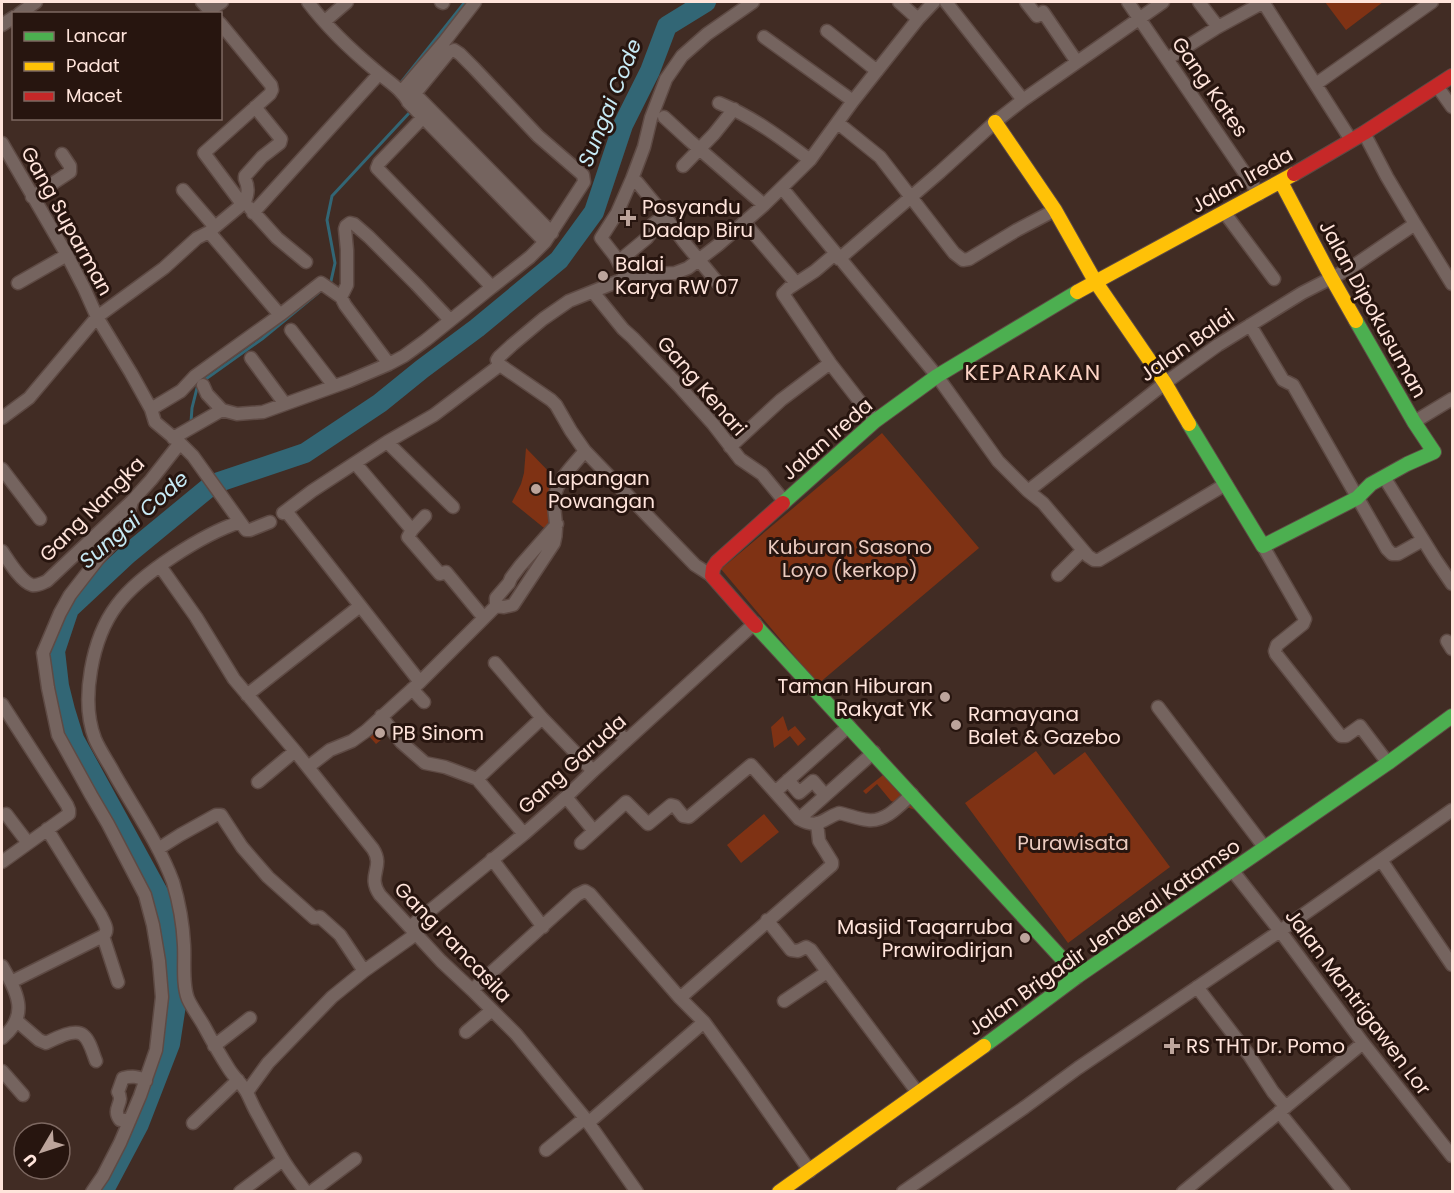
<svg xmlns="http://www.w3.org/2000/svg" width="1454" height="1193" viewBox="0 0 1454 1193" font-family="Poppins,sans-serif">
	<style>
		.green { fill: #7f3214 }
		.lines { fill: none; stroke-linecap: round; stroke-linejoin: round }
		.stream { stroke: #326675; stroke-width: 3 }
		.river { stroke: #326675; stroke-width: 20 }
		.street-casing { stroke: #5e4a44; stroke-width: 15 }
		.fast-casing { stroke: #5e4a44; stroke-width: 16 }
		.slow-casing { stroke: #5e4a44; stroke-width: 16 }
		.jam-casing { stroke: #5e4a44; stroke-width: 16 }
		.street { stroke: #75645f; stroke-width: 12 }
		.fast { stroke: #4caf50; stroke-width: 14 }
		.slow { stroke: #ffc107; stroke-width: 14 }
		.jam { stroke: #c62828; stroke-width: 14 }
		.poi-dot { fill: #bca49b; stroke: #27150f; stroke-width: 2 }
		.labels { text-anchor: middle; stroke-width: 6; stroke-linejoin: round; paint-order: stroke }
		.street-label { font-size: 20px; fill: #ffe4db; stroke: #27150f }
		.poi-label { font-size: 20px; fill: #ffe4db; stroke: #27150f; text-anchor: start }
		.park-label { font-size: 20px; fill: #eacabf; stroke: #27150f }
		.water-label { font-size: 21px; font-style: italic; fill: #c7eaf5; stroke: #27150f }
		.quarter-label { font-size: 22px; letter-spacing: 1.5px; fill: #fcd3c5; stroke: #27150f }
	</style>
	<rect width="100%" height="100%" fill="#412c24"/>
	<path class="green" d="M1325,2H1383L1346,30Z
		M882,433L979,548L818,684L721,569Z
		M526,448L554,477L549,532L512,502L521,484L524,473Z
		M783,716L788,731L795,726L806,739L798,746L790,736L774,748L771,727Z
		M384,721L392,731L376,744L368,735Z
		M1036,751L1054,775L1085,752L1170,867L1068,943L965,803Z
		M883,775L915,810L891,801L877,784L866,794L863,791Z
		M764,814L779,832L741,863L727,845Z"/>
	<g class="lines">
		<path class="stream" d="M399,85L465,2
			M329,283L331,281L335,263L327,220L332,196L411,111
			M203,381L262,339L324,288
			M191,422L192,408L198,384"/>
		<path class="river" d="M103,1192L139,1124L170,1044L176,1005L175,972L170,935L159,894L74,739L65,710L59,686L55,651L69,609L128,554L213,484L305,453L380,403L422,369L477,328L559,260L594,212L623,125L650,71L667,26L706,2"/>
		<g class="street-casing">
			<path id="street" d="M202,2L213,14
				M308,2C327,27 351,50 375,70C387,81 401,88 409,103L545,242
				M441,2L443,3
				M899,2L918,19
				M946,2L1023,100
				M1026,2L1037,16L1043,12L1077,62
				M1128,2L1259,194
				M1199,2L1218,27
				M1263,2L1351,140
				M210,10L222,2
				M19,14L36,2
				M325,21L347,2
				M220,23L271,85L272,90L270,94L204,153L242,204
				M2,25L14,17
				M827,31L877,71
				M764,37L853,101
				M1167,59L1218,27L1264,2
				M1316,84L1432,2
				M1437,86L1452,107
				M402,91L444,42L475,2
				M407,93L415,94L552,233
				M408,102L449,52L454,50L460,54L474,68L538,136L583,175L584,182L545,242L530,257L492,287L377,168L379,163L430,110
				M719,103C753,117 781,138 810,160
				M664,117L689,140L764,205
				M838,123L880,157L954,253L963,260L969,259L1017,230L1055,210
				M2,143L67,255L84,288L97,317L131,373L151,409L155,422L180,443L151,480L132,501L47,581C42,583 38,586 32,585C21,582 8,560 2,551
				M683,166L714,134L734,109
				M637,182L661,211L684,242L723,289
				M782,188L937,376L998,461L1028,491L1165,383L1218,345L1302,293L1349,269L1415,224L1387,177L1364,133
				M183,190L215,227
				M32,197L70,172V166L62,154
				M245,202C248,193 249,188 245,179V176L262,157L280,143L281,139L255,107
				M250,208L277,238L306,262
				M1224,212L1274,279
				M253,213L379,74
				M743,223L750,229L796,283
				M1415,224L1452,284
				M209,232L280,315
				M835,254L815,271L789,288L783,294L830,363L875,421
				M624,257L647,238L650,234L653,224L664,216
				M839,259L940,172L995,122L1023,100L1163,2
				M626,277L615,256L601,238L617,213L632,179L644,147L651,118L666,79L682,56L707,34L753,2
				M18,283L67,255
				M593,292L623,329L633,338L678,385L713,424L740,459L762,474L785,502
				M1250,325L1283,380L1293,385L1387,549L1392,554H1398L1423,540
				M291,330L334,386
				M251,358L285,404
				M389,364L345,305L341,297L347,285V250L345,229L346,226L350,223L354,224L369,237L416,284L450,320
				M203,385L207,394L222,410L237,414L263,412L349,381L389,364L404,356L426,340L492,287
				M151,409L181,391L195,376L280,315L321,283L341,297
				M2,418L29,398L97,317L164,268L197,238L209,232L245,202
				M1414,422L1452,399
				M173,438L222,410
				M387,442L453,507
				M180,443L193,456L246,530H250L270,522
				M730,447L781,400L830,363
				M355,463L412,530
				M2,469L40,519
				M1384,477L1435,559L1452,584
				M1028,491L1043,503L1088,556L1094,560H1099L1226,484
				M286,511L420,682
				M283,513L312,491L387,442L434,415L500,365
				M425,516L412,530L408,537L440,574L446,572L484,618
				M240,522C203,534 140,574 117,605C92,638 80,700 95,739C100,751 109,763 115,775C135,810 159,844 173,882C179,902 183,924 184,945C185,961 182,984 188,999C192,1008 199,1017 204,1026C212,1041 220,1055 229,1069C234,1077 241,1083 246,1091C250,1098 253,1107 258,1115C266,1130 274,1144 282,1158C289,1170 298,1181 306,1192
				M1263,546L1305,619L1303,624L1277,645L1275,651L1276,654L1339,734L1341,736H1346L1360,726L1388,763
				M160,566L196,617L234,679L295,751L373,849C385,868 366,875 380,895L441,961L472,990L516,1034L585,1118L637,1192
				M1058,575L1083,550
				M712,576L695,565L585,451L571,431L556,405L551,400L500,365L497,360L499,357L512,345L543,319L569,301L634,275L675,273L688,268L718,245L764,205L810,160L853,101L918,19L934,2
				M496,606L504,607L513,605L554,543C558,529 555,519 554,505C553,483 572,467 585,451
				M1447,641L1452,649
				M495,663L542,718L593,771
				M412,689L424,702
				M247,695L360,606
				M2,704L67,805L69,810V814L2,862
				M1158,707L1265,848
				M381,716L401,742L425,763L445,767L477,779L524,834
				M615,729L626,741
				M308,767L330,750L352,741L366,731L420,682L496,606V598L509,583L511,578L520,566L557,524
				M477,779L542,718
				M788,780L799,793L813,781L825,795
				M258,782L295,751
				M775,792L849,726
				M566,797L594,831
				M6,814L28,843
				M799,819L874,752
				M581,843L626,802L648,824L671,805L675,806L683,816L689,817L751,765L799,819C819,830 822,819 839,813C849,815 858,819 868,820C886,822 900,805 912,794
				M158,849L180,835L216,815H221L242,847L268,877L314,918L320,917L340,935L364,971
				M492,859L543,927
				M1381,860L1452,965
				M1232,870L1280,931L1363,1043L1452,1156
				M767,920L791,950L798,951L806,947L811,950L918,1093
				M410,927L524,834L566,797L593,771L755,623
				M103,936L118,982
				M2,966C17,992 30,1015 2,1038
				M11,982L103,936C110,930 104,923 101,916L47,829
				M1197,987L1249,1055L1273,1092L1286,1107
				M472,990L577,895L585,891L590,894L680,998
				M784,1001L827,972
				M17,1021L39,1040L46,1043C54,1039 75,1028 83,1035C90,1040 93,1054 96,1061
				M466,1032L492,1010
				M214,1046L250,1018
				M2,1071L23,1095
				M247,1092L268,1063L332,997L364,971L416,934
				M1279,1112L1344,1192
				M130,1120H120C111,1108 125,1103 118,1092L123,1078C132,1076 138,1076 146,1081
				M193,1123L238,1080
				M588,1123L704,1022
				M546,1150L585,1118
				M810,1171L742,1074L704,1022L680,998L832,865V862L819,841L817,823
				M92,1192L103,1176L120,1143L140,1096L156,1050L162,997L159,961L153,925L145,895L108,824L91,795L58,735L48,688L43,653L60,613L70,595L98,559L124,530L132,501
				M240,1192L283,1160
				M311,1192L355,1159
				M903,1192L1025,1107L1078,1068L1280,931L1452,810
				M1183,1192L1363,1043"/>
		</g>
		<g class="fast-casing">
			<path id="fast" d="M1189,424L1263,546L1357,498L1371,484L1407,464L1434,452L1414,422L1356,321
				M783,503L875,421L937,376L1077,292
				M756,626L1078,976
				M984,1046L1078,976L1388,763L1452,716"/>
		</g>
		<g class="slow-casing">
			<path id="slow" d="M995,122L1055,210L1095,281L1165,383L1189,424
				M1281,182L1331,277L1356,321
				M1077,292L1294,174
				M779,1192L984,1046"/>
		</g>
		<g class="jam-casing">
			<path id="jam" d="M1294,174L1364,133L1452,76
				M756,626L712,576L713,568L717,562L783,503"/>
		</g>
		<use href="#street" class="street"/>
		<use href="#fast" class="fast"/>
		<use href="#slow" class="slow"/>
		<use href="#jam" class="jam"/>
	</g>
	<g class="poi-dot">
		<path d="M625 209h6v6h6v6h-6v6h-6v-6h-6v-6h6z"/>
		<circle cx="603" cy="276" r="6"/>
		<circle cx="536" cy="489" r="6"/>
		<circle cx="945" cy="697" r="6"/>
		<circle cx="956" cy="725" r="6"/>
		<circle cx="380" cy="733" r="6"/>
		<circle cx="1025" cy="938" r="6"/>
		<path d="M1169 1037h6v6h6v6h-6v6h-6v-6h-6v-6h6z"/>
	</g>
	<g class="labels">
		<g class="street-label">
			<text transform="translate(1210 87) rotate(55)" y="7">Gang Kates</text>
			<text transform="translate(1242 180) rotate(-29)" y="7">Jalan Ireda</text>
			<text transform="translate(67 221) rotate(61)" y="7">Gang Suparman</text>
			<text transform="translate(1373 309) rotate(61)" y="7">Jalan Dipokusuman</text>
			<text transform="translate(1187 345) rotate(-35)" y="7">Jalan Balai</text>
			<text transform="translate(702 386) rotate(49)" y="7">Gang Kenari</text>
			<text transform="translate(827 439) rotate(-41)" y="7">Jalan Ireda</text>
			<text transform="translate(92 509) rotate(-45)" y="7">Gang Nangka</text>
			<text transform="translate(572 764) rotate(-42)" y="7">Gang Garuda</text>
			<text transform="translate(1104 937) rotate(-35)" y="7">Jalan Brigadir Jenderal Katamso</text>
			<text transform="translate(453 942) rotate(46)" y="7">Gang Pancasila</text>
			<text transform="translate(1358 1002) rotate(53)" y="7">Jalan Mantrigawen Lor</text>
		</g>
		<g class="poi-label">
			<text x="642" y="214">Posyandu<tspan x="642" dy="23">Dadap Biru</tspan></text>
			<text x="615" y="271">Balai<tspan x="615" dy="23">Karya RW 07</tspan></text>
			<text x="548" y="485">Lapangan<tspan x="548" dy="23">Powangan</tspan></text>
			<text x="933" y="693" text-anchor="end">Taman Hiburan<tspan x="933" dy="23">Rakyat YK</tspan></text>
			<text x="968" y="721">Ramayana<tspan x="968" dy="23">Balet &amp; Gazebo</tspan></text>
			<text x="392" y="740">PB Sinom</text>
			<text x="1013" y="934" text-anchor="end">Masjid Taqarruba<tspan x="1013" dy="23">Prawirodirjan</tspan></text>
			<text x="1186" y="1053">RS THT Dr. Pomo</text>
		</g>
		<g class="park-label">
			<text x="850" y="554">Kuburan Sasono<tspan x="850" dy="23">Loyo (kerkop)</tspan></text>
			<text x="1073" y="850">Purawisata</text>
		</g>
		<g class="water-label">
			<text transform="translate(610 103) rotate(-68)" y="7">Sungai Code</text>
			<text transform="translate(134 520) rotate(-41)" y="7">Sungai Code</text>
		</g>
		<g class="quarter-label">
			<text x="1033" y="380">KEPARAKAN</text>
		</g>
	</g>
	<rect width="1454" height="1193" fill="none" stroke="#ffe4db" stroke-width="6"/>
	<rect x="12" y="12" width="210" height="108" fill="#27150f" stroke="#7d6861" stroke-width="1.5"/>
	<rect x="24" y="32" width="30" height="9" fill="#4caf50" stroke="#7d6861" stroke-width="1.5"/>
	<text x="66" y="42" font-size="18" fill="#ffe4db">Lancar</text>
	<rect x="24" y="62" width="30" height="9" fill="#ffc107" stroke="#7d6861" stroke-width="1.5"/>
	<text x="66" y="72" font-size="18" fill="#ffe4db">Padat</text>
	<rect x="24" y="92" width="30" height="9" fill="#c62828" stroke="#7d6861" stroke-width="1.5"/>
	<text x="66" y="102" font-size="18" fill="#ffe4db">Macet</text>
	<g transform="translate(42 1151) rotate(231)"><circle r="28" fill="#27150f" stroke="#7d6861" stroke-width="1.5"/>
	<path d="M0-4.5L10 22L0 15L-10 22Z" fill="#bca49b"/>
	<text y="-9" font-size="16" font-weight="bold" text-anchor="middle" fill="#ffe4db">U</text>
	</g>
</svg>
